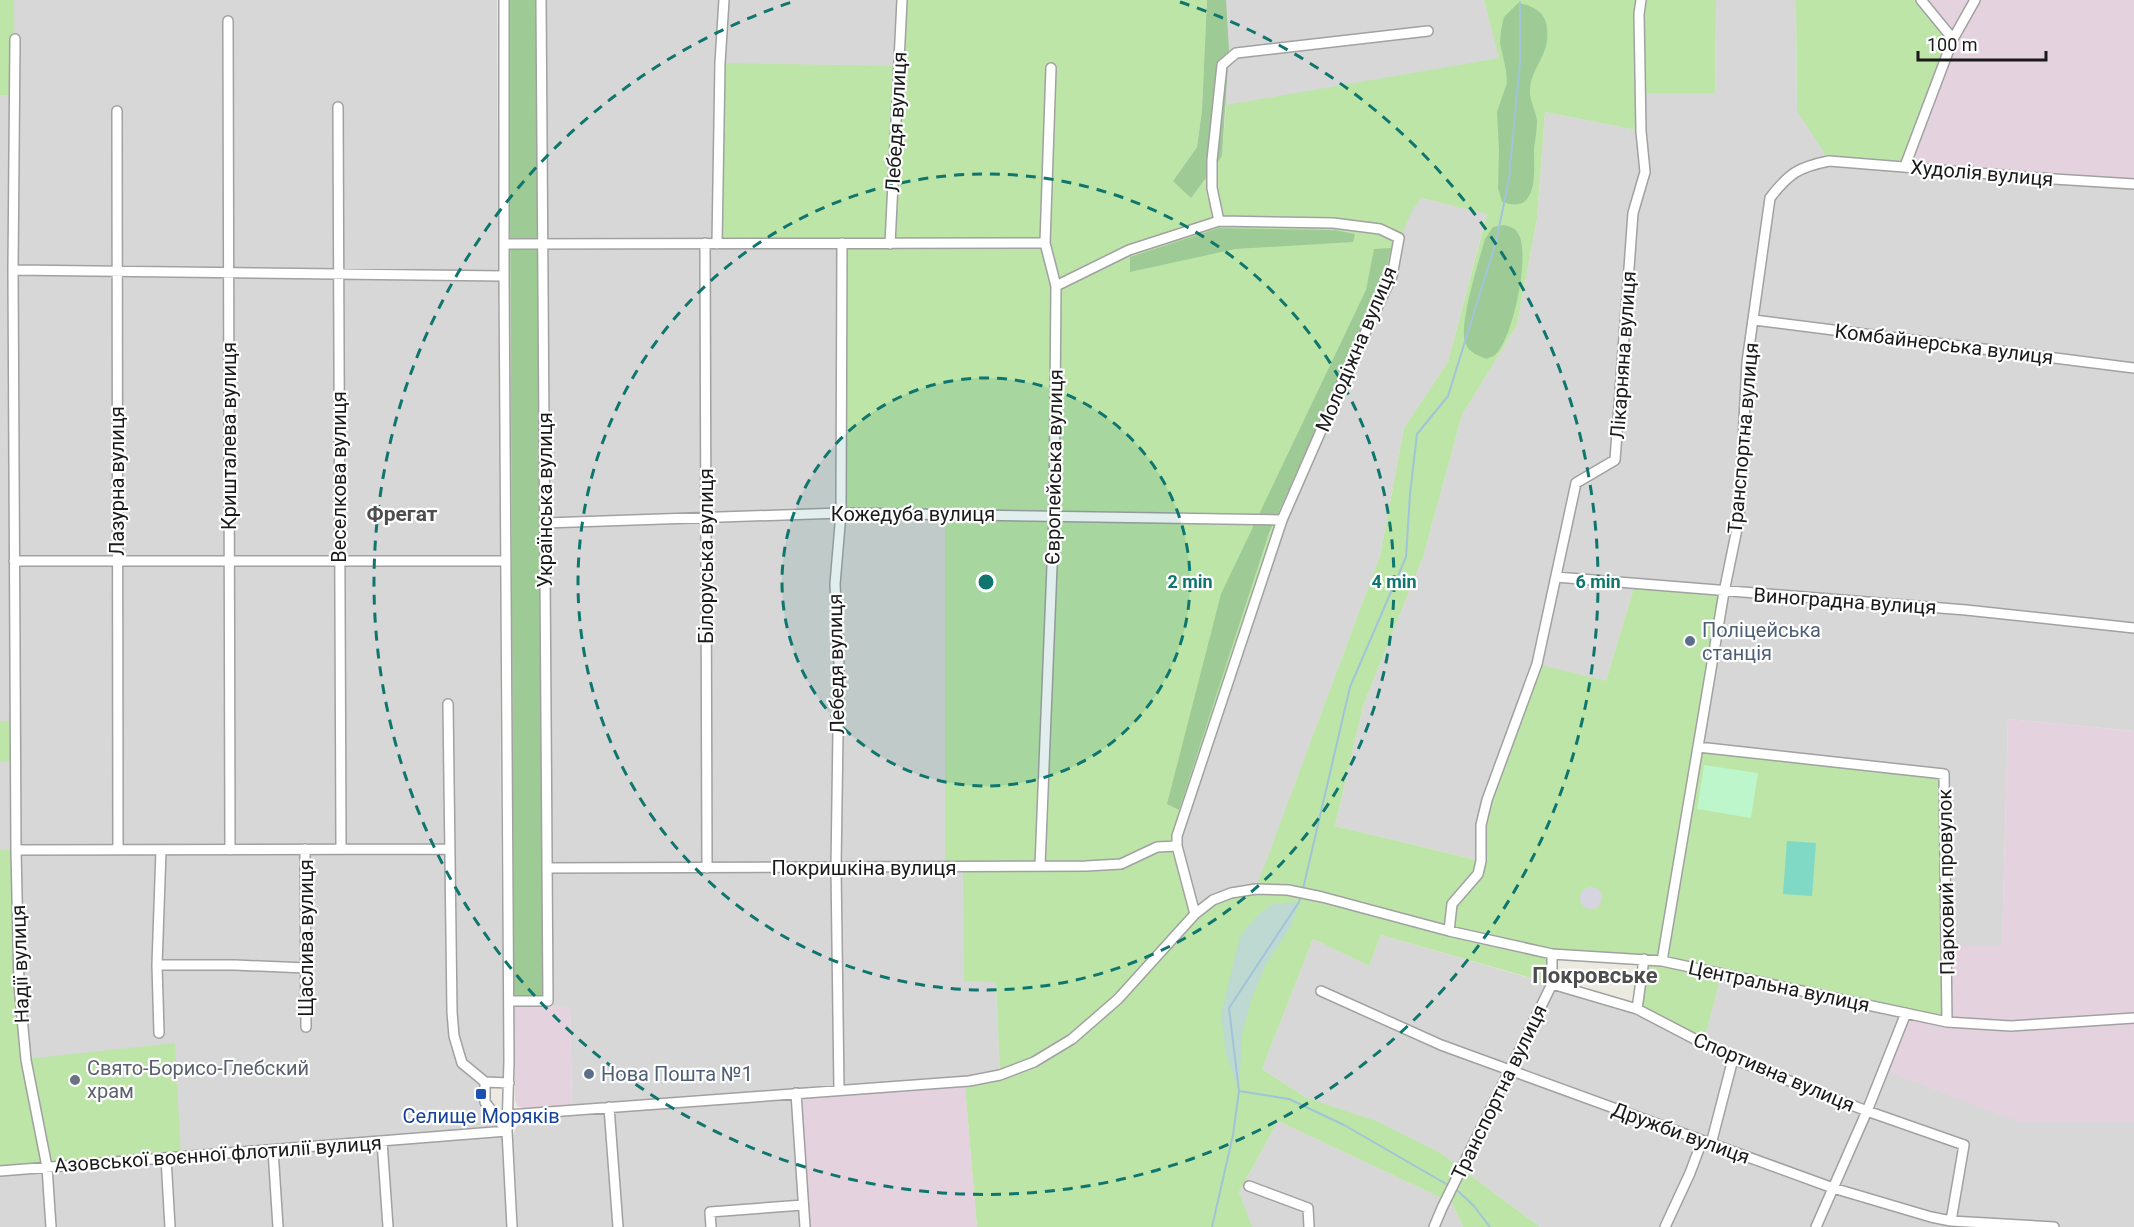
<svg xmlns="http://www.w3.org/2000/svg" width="2134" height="1227" viewBox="0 0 2134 1227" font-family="Roboto,sans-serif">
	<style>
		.residential { fill: #d8d7d7 }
		.industrial { fill: #e5d2df }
		.grass { fill: #bce5a7; fill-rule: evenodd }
		.forest { fill: #9eca96 }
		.wetland { fill: #bdd9d1 }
		.park { fill: #bcf6ca }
		.pitch { fill: #80d9c4 }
		.plaza { fill: #d6d4e1 }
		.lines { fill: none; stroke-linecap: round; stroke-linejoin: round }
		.stream { stroke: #a1c4d8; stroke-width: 2 }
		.minor-casing { stroke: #a1a1a1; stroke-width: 12 }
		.minor { stroke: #fff; stroke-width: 9 }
		.ring { fill: none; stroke: #0f766e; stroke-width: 3; stroke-dasharray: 10 8 }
		.service-dot { fill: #5c6f8a; stroke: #fff; stroke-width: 2 }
		.worship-dot { fill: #6b7280; stroke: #fff; stroke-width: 2 }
		.transit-dot { fill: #1a4fb4; stroke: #fff; stroke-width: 2 }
		.labels { text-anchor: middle; stroke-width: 4.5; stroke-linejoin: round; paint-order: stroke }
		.street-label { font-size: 20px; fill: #1a1a1a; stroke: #fff }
		.service-label { font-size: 20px; fill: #4e5e75; stroke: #fff; text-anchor: start }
		.worship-label { font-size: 20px; fill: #5b616d; stroke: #fff; text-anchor: start }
		.transit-label { font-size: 20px; fill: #164399; stroke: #fff }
		.neighbourhood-label { font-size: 21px; font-weight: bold; fill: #4d4d4d; stroke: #fff }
		.quarter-label { font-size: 22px; font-weight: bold; fill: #4d4d4d; stroke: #fff }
		.centre { fill: #0f766e; stroke: #fff; stroke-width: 3 }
		.ring-label { font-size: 18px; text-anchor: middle; font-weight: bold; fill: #0f766e; stroke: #fff; stroke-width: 4.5; stroke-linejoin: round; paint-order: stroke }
	</style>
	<rect width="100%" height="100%" fill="#eceae0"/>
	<path class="residential" d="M14,0H497L501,854L504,1062L503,1079H482L481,1103L502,1132L507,1227H0V1171L26,1060L16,850H0V762H15V721H0V95L14,96Z
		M509,0H902L899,67L842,243L945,513V867L963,868L996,982L1000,1075L572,1106L570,1007L514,1006Z
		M1207,0H1484L1500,58L1202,110Z
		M1716,0H1796L1797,111L2134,184V731L2008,719L2002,946H1947L1698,747L1635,584L1606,681L1481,861L1335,826L1363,706L1423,557L1462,415L1517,325L1537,219L1545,112L1641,131V93H1715Z
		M1420,198L1487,213L1448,362L1404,428L1380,556L1256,889L1195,914L1177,836L1282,520L1399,238L1411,210Z
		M1381,935L1637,1009L1703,1043L1722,973L1906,1013L2019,1122H2134V1227H1540L1439,1152L1375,1121L1305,1097L1262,1069L1313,939L1369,966Z
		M801,1098L810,1227H518L513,1137L516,1127L526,1118Z
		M1278,1121L1452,1203L1463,1227H1251L1239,1192Z"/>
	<path class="industrial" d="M1921,0H2134V184L1905,166Z
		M2008,719L2134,731V1122H2019L1883,1070L1906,1013L1947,946H2002Z
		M514,1006L570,1007L572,1106L523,1108L517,1106L515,1099Z
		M965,1086L977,1227H810L801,1098Z"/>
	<path class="grass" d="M0,0H14L15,96L0,95Z
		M902,0H1207L1202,110L1197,147L1173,181L1222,156L1226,105L1499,58L1484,0H1716L1715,93H1641V131L1545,112L1537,219L1517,325L1462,415L1423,557L1363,706L1335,826L1481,861V825L1537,664L1606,681L1635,584L1724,592L1698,747L1944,774L1947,1022L1722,973L1703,1044L1637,1009L1644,959L1553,954L1552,984L1381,935L1369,966L1313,939L1262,1069L1305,1097L1376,1121L1439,1152L1540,1227H1463L1452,1203L1278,1121L1239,1192L1252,1227H977L965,1086L1000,1079V1075L996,982L964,981L963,868H945V514L841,513V244H717L720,63L898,66ZM1421,198L1487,214L1448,362L1404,428L1380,556L1256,888L1213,900L1195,914L1177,836L1282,520L1392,276C1398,247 1403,221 1421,198Z
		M1796,0H1921L1953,39L1905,166L1829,160L1797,111Z
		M0,721H15V762H0Z
		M0,850H16L26,1059L175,1043L181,1157L0,1171Z"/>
	<path class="forest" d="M509,0H541L548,1001H514Z
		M1207,0H1226L1229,50L1222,156L1191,198L1173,181L1197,147L1202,110Z
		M1518,3C1529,5 1543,10 1546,23C1553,54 1531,65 1530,90C1529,100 1536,111 1537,121C1537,130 1535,140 1534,149C1534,173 1539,215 1502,202L1498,188L1499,150L1497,112L1507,83L1506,70L1500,43L1501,30L1504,17Z
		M1504,225C1511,227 1516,228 1519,235C1530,256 1513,339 1495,355C1493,357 1489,357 1487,359C1478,356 1468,352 1465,342C1459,323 1479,261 1485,239L1493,227Z
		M1219,228L1334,230L1355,234L1353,242L1235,249L1130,272V257Z
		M1391,248L1384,280L1269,533L1179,810L1167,804L1221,594L1366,290L1374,249Z"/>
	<path class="wetland" d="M1299,902L1291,926L1266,964L1251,1000L1242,1035L1239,1091L1226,1054L1221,1015L1240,936L1256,917L1273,904Z"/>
	<path class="park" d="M1704,765L1758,773L1751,818L1697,809Z"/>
	<path class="pitch" d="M1787,841L1816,843L1812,896L1783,894Z"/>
	<path class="plaza" d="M1580 898a11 11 0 1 1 22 0a11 11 0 1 1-22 0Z"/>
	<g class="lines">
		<path class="stream" d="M1303,889L1350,687L1406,557L1410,494L1417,434L1448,396L1496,242L1509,179L1520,62V2
			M1239,1091L1289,1099L1344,1125L1448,1185
			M1458,1191L1474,1206L1490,1227
			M1212,1227L1233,1135L1239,1091L1229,1008L1299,902L1301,894"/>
		<g class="minor-casing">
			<path id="minor" d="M504,0V276L509,1061L507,1131L512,1227
				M1921,0L1953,39
				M228,21L230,850
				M15,39L13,270L16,850L19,985L26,1060L47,1167L51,1227
				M338,107L341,847
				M117,111L118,850
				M1905,166L1953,39L1975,0
				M1219,221L1212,188V160L1222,65L1236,53L1428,31
				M705,243L707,868
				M504,244L1045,243
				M717,244L720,63L724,0
				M890,244L902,0
				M13,270L504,276
				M1056,286L1129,250L1219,221L1333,223L1380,229L1399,238L1392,276L1344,378L1282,520L1177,836V846L1195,914
				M1754,320L2134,368
				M545,523L841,513L1282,520
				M14,561H505
				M1556,577L1966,610L2134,628
				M448,704L452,1012L454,1036L462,1063L485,1082
				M1698,747L1944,774L1947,1022
				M305,849L306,1027
				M16,850L449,849
				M1040,866L1054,516L1056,286L1045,243L1051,68
				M547,868L1086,866L1121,864L1157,847L1177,846
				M1449,931L1452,904L1478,874L1481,861V825L1487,800L1537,664L1576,483L1615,460L1633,213L1645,172L1641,131L1639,14L1641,0
				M1662,961L1724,592L1739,519L1747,362L1770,198C1789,173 1799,167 1829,161L2054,179L2134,184
				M157,965H235L306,968
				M1552,984L1637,1009L1733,1059L1867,1111L1964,1145L1951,1221
				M1321,991L1441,1045L1833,1188L1931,1217L1951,1221L2054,1227
				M509,1001H548L541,0
				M1637,1009L1644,959
				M159,1033L157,965L161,850
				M485,1082V1102L507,1131
				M485,1082L509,1083
				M839,1090L836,868L839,665L835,584L841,513L842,243
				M796,1093L805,1227
				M609,1107L618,1227
				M508,1115L969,1081L1000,1075L1034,1062L1072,1039L1118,999L1195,914L1213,900L1231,893L1256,889L1288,890L1322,897L1449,931L1552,954L1662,961L1947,1022L2011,1026L2134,1018
				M382,1141L388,1227
				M1711,1144L1733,1059
				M273,1150L278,1227
				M166,1158L170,1227
				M0,1171L507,1131
				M1249,1186L1308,1208L1309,1227
				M711,1227L710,1212L803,1205
				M1434,1227L1442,1208L1552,984V954
				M1665,1227L1690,1173L1702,1141
				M1816,1227L1867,1111L1906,1013"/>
		</g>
		<use href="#minor" class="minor"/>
	</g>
	<circle cx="986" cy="582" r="204" fill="#0f766e" fill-opacity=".12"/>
	<g class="ring">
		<circle cx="986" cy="582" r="204"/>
		<circle cx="986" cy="582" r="408"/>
		<path d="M1180 2A612 612 0 1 1 792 2"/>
	</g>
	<g class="service-dot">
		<circle cx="1690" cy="641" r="6"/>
		<circle cx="589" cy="1074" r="6"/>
	</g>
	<circle class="worship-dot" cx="75" cy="1080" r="6"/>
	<rect class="transit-dot" x="475" y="1088" width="12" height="12" rx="3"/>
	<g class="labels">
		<g class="street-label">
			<text transform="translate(896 122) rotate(-87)" y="7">Лебедя вулиця</text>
			<text transform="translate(1982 173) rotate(5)" y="7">Худолія вулиця</text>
			<text transform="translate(1944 344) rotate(7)" y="7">Комбайнерська вулиця</text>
			<text transform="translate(1356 349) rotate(-67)" y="7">Молодіжна вулиця</text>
			<text transform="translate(1623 355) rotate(-86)" y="7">Лікарняна вулиця</text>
			<text transform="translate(229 436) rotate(-90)" y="7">Кришталева вулиця</text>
			<text transform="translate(1743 438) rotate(-85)" y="7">Транспортна вулиця</text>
			<text transform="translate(1054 467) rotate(-89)" y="7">Європейська вулиця</text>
			<text transform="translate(339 477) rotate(-90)" y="7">Веселкова вулиця</text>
			<text transform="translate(117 481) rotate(-90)" y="7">Лазурна вулиця</text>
			<text transform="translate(545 500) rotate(-90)" y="7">Українська вулиця</text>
			<text x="913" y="521">Кожедуба вулиця</text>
			<text transform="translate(706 556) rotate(-90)" y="7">Білоруська вулиця</text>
			<text transform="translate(1845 601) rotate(4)" y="7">Виноградна вулиця</text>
			<text transform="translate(836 664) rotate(-91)" y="7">Лебедя вулиця</text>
			<text x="864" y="875">Покришкіна вулиця</text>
			<text transform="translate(1946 882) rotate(-91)" y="7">Парковий провулок</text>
			<text transform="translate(306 938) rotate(-90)" y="7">Щаслива вулиця</text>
			<text transform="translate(20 964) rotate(-92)" y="7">Надії вулиця</text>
			<text transform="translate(1779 986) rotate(12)" y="7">Центральна вулиця</text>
			<text transform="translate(1774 1072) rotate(23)" y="7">Спортивна вулиця</text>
			<text transform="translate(1499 1092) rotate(-64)" y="7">Транспортна вулиця</text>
			<text transform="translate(1681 1133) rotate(20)" y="7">Дружби вулиця</text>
			<text transform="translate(218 1154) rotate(-4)" y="7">Азовської воєнної флотилії вулиця</text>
		</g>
		<g class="service-label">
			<text x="1702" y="637">Поліцейська<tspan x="1702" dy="23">станція</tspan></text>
			<text x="601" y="1081">Нова Пошта №1</text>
		</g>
		<g class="worship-label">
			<text x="87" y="1075">Свято-Борисо-Глебский<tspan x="87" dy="23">храм</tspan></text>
		</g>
		<g class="transit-label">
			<text x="481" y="1123">Селище Моряків</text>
		</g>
		<g class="neighbourhood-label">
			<text x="402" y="521">Фрегат</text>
		</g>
		<g class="quarter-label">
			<text x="1595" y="983">Покровське</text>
		</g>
	</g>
	<circle cx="986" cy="582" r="9" class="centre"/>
	<g class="ring-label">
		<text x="1190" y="588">2 min</text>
		<text x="1394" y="588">4 min</text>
		<text x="1598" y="588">6 min</text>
	</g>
	<path d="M1918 51v9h128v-9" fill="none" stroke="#1a1a1a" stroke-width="3"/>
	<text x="1927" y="51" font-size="18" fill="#1a1a1a" stroke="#ffffff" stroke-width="4.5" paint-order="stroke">100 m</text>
</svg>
